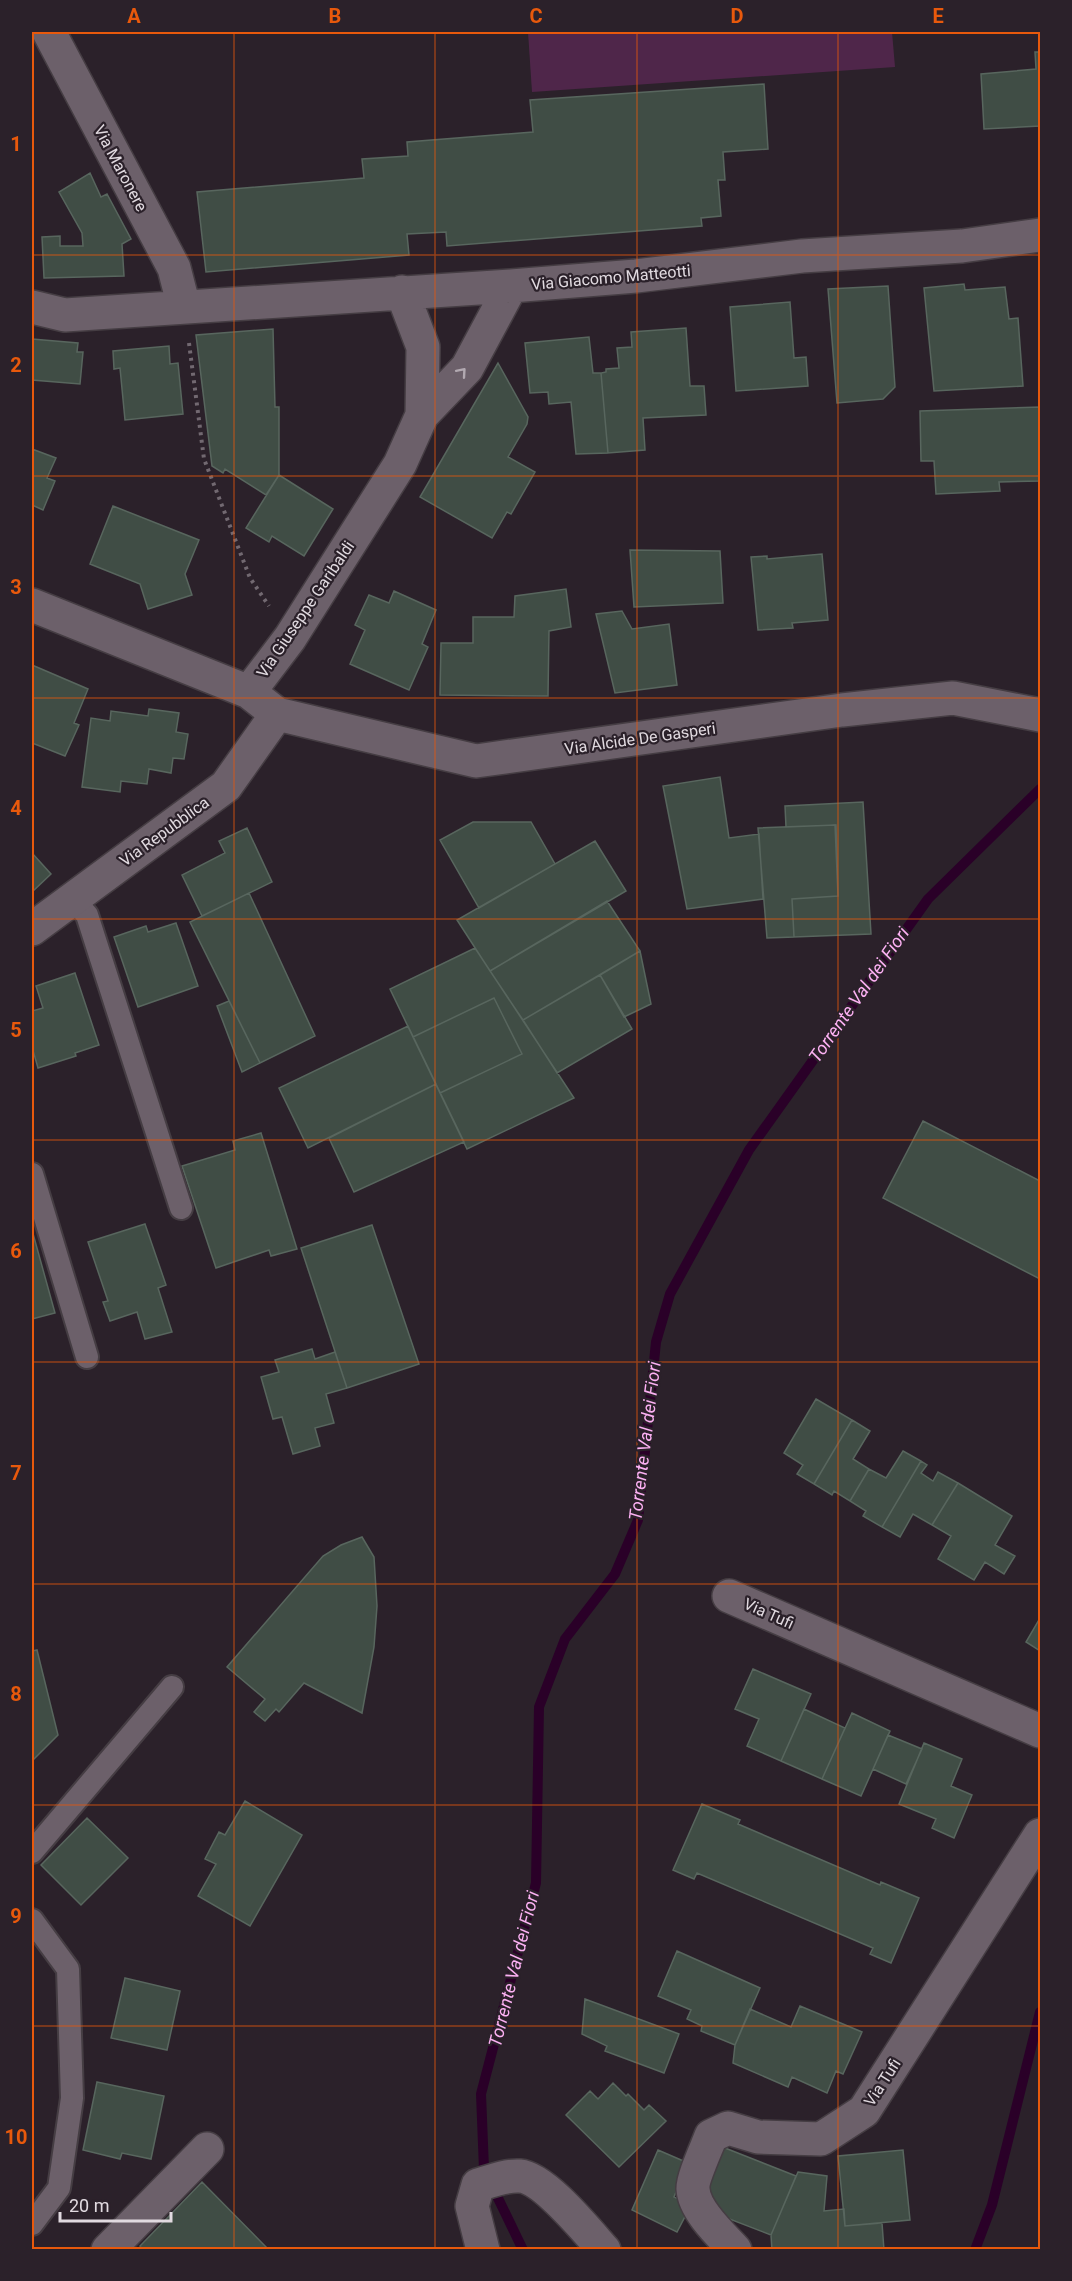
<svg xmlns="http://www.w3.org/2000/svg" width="1072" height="2281" viewBox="0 0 1072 2281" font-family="Roboto,sans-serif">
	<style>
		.green { fill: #4f264a }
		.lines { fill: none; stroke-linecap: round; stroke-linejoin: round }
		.stream { stroke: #2a0028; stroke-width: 10 }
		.building { fill: #404d45; stroke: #58665e; stroke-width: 1.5 }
		.lane-casing { stroke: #453d43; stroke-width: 26 }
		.street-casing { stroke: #453d43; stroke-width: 36 }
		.path { stroke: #726971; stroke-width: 4; stroke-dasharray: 3 4.5; stroke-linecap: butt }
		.lane { stroke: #6c606a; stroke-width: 22 }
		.street { stroke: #6c606a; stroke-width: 33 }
		.oneway { stroke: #b2a9b1 }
		.grid { fill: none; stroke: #e8590c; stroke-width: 1.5; stroke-opacity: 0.55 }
		.labels { text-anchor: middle; stroke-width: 4.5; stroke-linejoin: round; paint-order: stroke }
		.street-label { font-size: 16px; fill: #e1dae0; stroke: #2b212a }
		.water-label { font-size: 18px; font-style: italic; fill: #fcb1f3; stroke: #2b212a }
		.neatline { fill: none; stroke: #e8590c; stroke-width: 2 }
		.grid-label { font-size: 20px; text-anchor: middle; font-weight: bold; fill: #e8590c }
	</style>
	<rect width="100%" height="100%" fill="#2b212a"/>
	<path class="green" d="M528,32H892L895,67L532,92Z"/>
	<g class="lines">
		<path class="stream" d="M523,2250L484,2169L481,2094L536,1883L539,1707L565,1639L615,1574L638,1520L656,1342L670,1294L749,1150L928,899L1040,789
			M975,2250L992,2205L1040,2012"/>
	</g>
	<path class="building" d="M1035,52H1040V126L984,129L981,74L1036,69Z
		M764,84L768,149L723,152L725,180H718L721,216L701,218L702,226L447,246L446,232L407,234L409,255L206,272L197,192L364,178L362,159L408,156L407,142L533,132L530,100Z
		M90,173L101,197L107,194L131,239L122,244L124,276L44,278L42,237L60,236V246H83L82,233L59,192Z
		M964,284L965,290L1005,287L1009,319L1018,318L1023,386L934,391L924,288Z
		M888,286L895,387L883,399L837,403L828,289Z
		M790,302L794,358L806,357L808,386L736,391L730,307Z
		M686,328L690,386H704L706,415L643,418L645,450L608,453L601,373L606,372V369L619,368L617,348L632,347L631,332Z
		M273,329L275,407H279V475L266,495L225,469L223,473L212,466L196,335Z
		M589,337L593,373H601L608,453L576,454L571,402L549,404L548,392L530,393L525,343Z
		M32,339L78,343L77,352H83L80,384L32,380Z
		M169,346L170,364L178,363L183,414L125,420L120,368L114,369L113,351Z
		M498,363L528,417L527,424L508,457L535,472L511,514L507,512L492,538L420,497Z
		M1040,407V481L999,482L1000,491L936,494L934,461H921L920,411Z
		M32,449L56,458L47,478L55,481L43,510L32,505Z
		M279,475L333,509L304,556L272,536L269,542L246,528Z
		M113,506L199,540L185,574L192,595L148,609L140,584L90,564Z
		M630,550L720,551L723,603L634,607Z
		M822,554L828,620L792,623L793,628L758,630L751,557L767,556V559Z
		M566,589L571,627L549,631L548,696L440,695L441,643H473V617H514L515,596Z
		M394,591L436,610L422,644L428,647L409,690L350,664L365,630L355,625L369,595L389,603Z
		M622,611L632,629L669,624L677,685L615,693L596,614Z
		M32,665L88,689L74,723L79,725L65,756L32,743Z
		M149,709L179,713L176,732L188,734L184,759L173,758L171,773L149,769L147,784L121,781L120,792L82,787L91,718L110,721L111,711L148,716Z
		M720,777L729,838L759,834L763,899L687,909L663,786Z
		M863,802L871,934L794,937L792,899L838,896L835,825L786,827L785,806Z
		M473,822H531L555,864L479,908L440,840Z
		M836,825L838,896L792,899L794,937L767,938L758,828Z
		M247,828L272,882L202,916L182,875L225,853L219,841Z
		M595,841L626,891L490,971L457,920Z
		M32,853L51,874L32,892Z
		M249,893L315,1036L260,1063L190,922Z
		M607,901L640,951L523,1020L490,971Z
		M176,923L198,986L138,1007L114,937L146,926L148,932Z
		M475,948L574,1098L467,1149L440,1093L522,1054L494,998L413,1037L390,989Z
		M640,951L651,1004L624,1017L600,975Z
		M75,973L99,1045L75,1053L76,1056L38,1068L32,1047V1011L43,1008L36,986Z
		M600,975L632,1029L557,1073L523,1020Z
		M494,998L522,1054L440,1093L413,1037Z
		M229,1001L260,1063L242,1072L217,1006Z
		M408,1026L436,1084L308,1148L279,1088Z
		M436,1084L464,1142L354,1192L329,1138Z
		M923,1121L1040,1181V1279L883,1198Z
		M261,1133L297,1249L271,1256L269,1250L216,1268L182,1166L235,1150L233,1141Z
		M145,1224L166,1285L158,1288L172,1332L145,1339L137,1312L110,1321L103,1302L108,1301L88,1242Z
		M372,1225L419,1364L347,1388L301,1248Z
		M32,1230L55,1313L32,1319Z
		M312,1349L315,1359L335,1352L347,1388L326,1394L334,1423L315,1428L320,1446L293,1454L282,1417L273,1419L261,1377L279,1372L275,1360Z
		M816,1399L852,1420L814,1484L797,1474L803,1465L784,1453Z
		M852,1420L870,1431L853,1459L869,1469L850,1501L834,1491L832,1495L814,1484Z
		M903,1451L921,1461L882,1527L863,1516L866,1511L850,1501L869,1469L886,1478Z
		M921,1461L927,1465L921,1473L933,1481L938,1472L958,1483L932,1525L913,1514L900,1537L882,1527Z
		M958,1483L1012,1516L995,1545L1015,1556L1004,1574L985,1562L974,1580L938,1559L951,1536L932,1525Z
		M362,1537L374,1557L377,1606L374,1647L362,1713L304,1683L279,1712L276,1709L265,1721L254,1712L265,1699L227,1667L323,1556L341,1545Z
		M1040,1618V1651L1026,1642Z
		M37,1650L58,1735L32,1761V1651Z
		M753,1669L811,1694L781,1761L747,1746L759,1719L735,1709Z
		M804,1709L845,1728L822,1779L781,1761Z
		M852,1713L890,1731L861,1796L822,1779Z
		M888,1735L922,1749L906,1784L873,1769Z
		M924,1743L962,1759L951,1786L972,1795L954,1838L932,1828L936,1819L899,1804Z
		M245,1801L302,1835L250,1926L198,1896L216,1864L205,1859L219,1832L225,1835Z
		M702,1804L740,1820L738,1824L880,1885L881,1882L919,1898L891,1963L870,1954L873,1948L697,1873L694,1879L673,1870Z
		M87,1818L128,1858L81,1905L41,1865Z
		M677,1951L760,1988L735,2045L701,2031L702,2026L687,2019L691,2010L658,1996Z
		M125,1978L180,1991L167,2050L111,2038Z
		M585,1999L679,2034L664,2073L605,2051L607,2046L582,2034Z
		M800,2006L862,2032L843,2074L836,2071L827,2093L792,2077L788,2087L733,2063L735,2045L750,2009L791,2027Z
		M97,2082L164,2096L151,2159L122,2153L120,2159L83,2150Z
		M613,2083L626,2096L628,2094L644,2110L649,2105L666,2121L619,2167L566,2115L590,2091L598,2099Z
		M720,2146L796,2176L771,2235L706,2210L703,2198Z
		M658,2150L688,2163L674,2197L691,2205L677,2232L632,2210Z
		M903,2150L910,2220L845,2226L838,2156Z
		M798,2172L827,2176L824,2211L844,2209L845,2226L882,2223L884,2250H772L771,2235Z
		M202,2182L269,2250H143L140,2246Z"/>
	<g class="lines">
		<g class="lane-casing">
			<path id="lane" d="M73,899L87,915L181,1208
				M32,1174L87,1357
				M32,1852L172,1687
				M32,1920L68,1969L72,2098L59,2188L32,2224"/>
		</g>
		<g class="street-casing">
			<path id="street" d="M49,32L174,268L184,307
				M402,292L423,347L422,415
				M32,307L65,315L511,286L636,276L802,256L962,246L1040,235
				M32,605L249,692L277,714L476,761L842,710L953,698L1040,715
				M249,692L290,638L400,464L422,415L467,368L511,286
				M32,929L226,786L277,714
				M729,1596L1040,1731
				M108,2250L207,2149
				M483,2250L472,2206L478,2185C491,2181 506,2175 520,2176C544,2178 587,2231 604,2250
				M735,2250C721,2235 694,2210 693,2189C692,2179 707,2147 711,2136L728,2128L758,2137L821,2139L864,2111L1040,1835"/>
		</g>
		<path class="path" d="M189,343L204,459L250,578L269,606"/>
		<use href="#lane" class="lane"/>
		<use href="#street" class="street"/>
	</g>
	<defs><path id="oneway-chevron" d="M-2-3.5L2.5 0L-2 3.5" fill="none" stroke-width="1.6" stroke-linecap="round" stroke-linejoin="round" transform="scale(1.5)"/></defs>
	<use class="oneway" href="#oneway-chevron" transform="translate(462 372) rotate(-49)"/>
	<path class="grid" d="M234,32V2250M435,32V2250M637,32V2250M838,32V2250M32,255H1040M32,476H1040M32,698H1040M32,919H1040M32,1140H1040M32,1362H1040M32,1584H1040M32,1805H1040M32,2026H1040"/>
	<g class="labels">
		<g class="street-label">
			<text transform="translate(121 168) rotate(62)" y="6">Via Maronere</text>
			<text transform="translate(611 277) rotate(-5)" y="6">Via Giacomo Matteotti</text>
			<text transform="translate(305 609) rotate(-56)" y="6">Via Giuseppe Garibaldi</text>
			<text transform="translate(640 738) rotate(-8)" y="6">Via Alcide De Gasperi</text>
			<text transform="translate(164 831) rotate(-36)" y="6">Via Repubblica</text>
			<text transform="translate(769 1613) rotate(24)" y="6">Via Tufi</text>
			<text transform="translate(882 2082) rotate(-57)" y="6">Via Tufi</text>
		</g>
		<g class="water-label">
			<text transform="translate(859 995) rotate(-55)" y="6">Torrente Val dei Fiori</text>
			<text transform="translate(645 1441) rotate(-83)" y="6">Torrente Val dei Fiori</text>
			<text transform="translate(514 1969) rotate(-76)" y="6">Torrente Val dei Fiori</text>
		</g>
	</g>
	<rect width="1072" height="2281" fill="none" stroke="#2b212a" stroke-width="66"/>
	<path d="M60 2212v9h111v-9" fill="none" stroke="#e1dae0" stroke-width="3"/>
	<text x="69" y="2212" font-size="18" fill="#e1dae0" stroke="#2b212a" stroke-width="4.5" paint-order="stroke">20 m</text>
	<rect x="33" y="33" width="1006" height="2215" class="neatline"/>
	<g class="grid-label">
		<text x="134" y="23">A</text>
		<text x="335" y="23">B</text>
		<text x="536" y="23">C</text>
		<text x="737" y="23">D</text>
		<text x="938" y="23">E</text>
		<text x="16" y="151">1</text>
		<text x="16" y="372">2</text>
		<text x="16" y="594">3</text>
		<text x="16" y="815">4</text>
		<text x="16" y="1037">5</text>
		<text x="16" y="1258">6</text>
		<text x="16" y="1480">7</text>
		<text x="16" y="1701">8</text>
		<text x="16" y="1923">9</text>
		<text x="16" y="2144">10</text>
	</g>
</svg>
